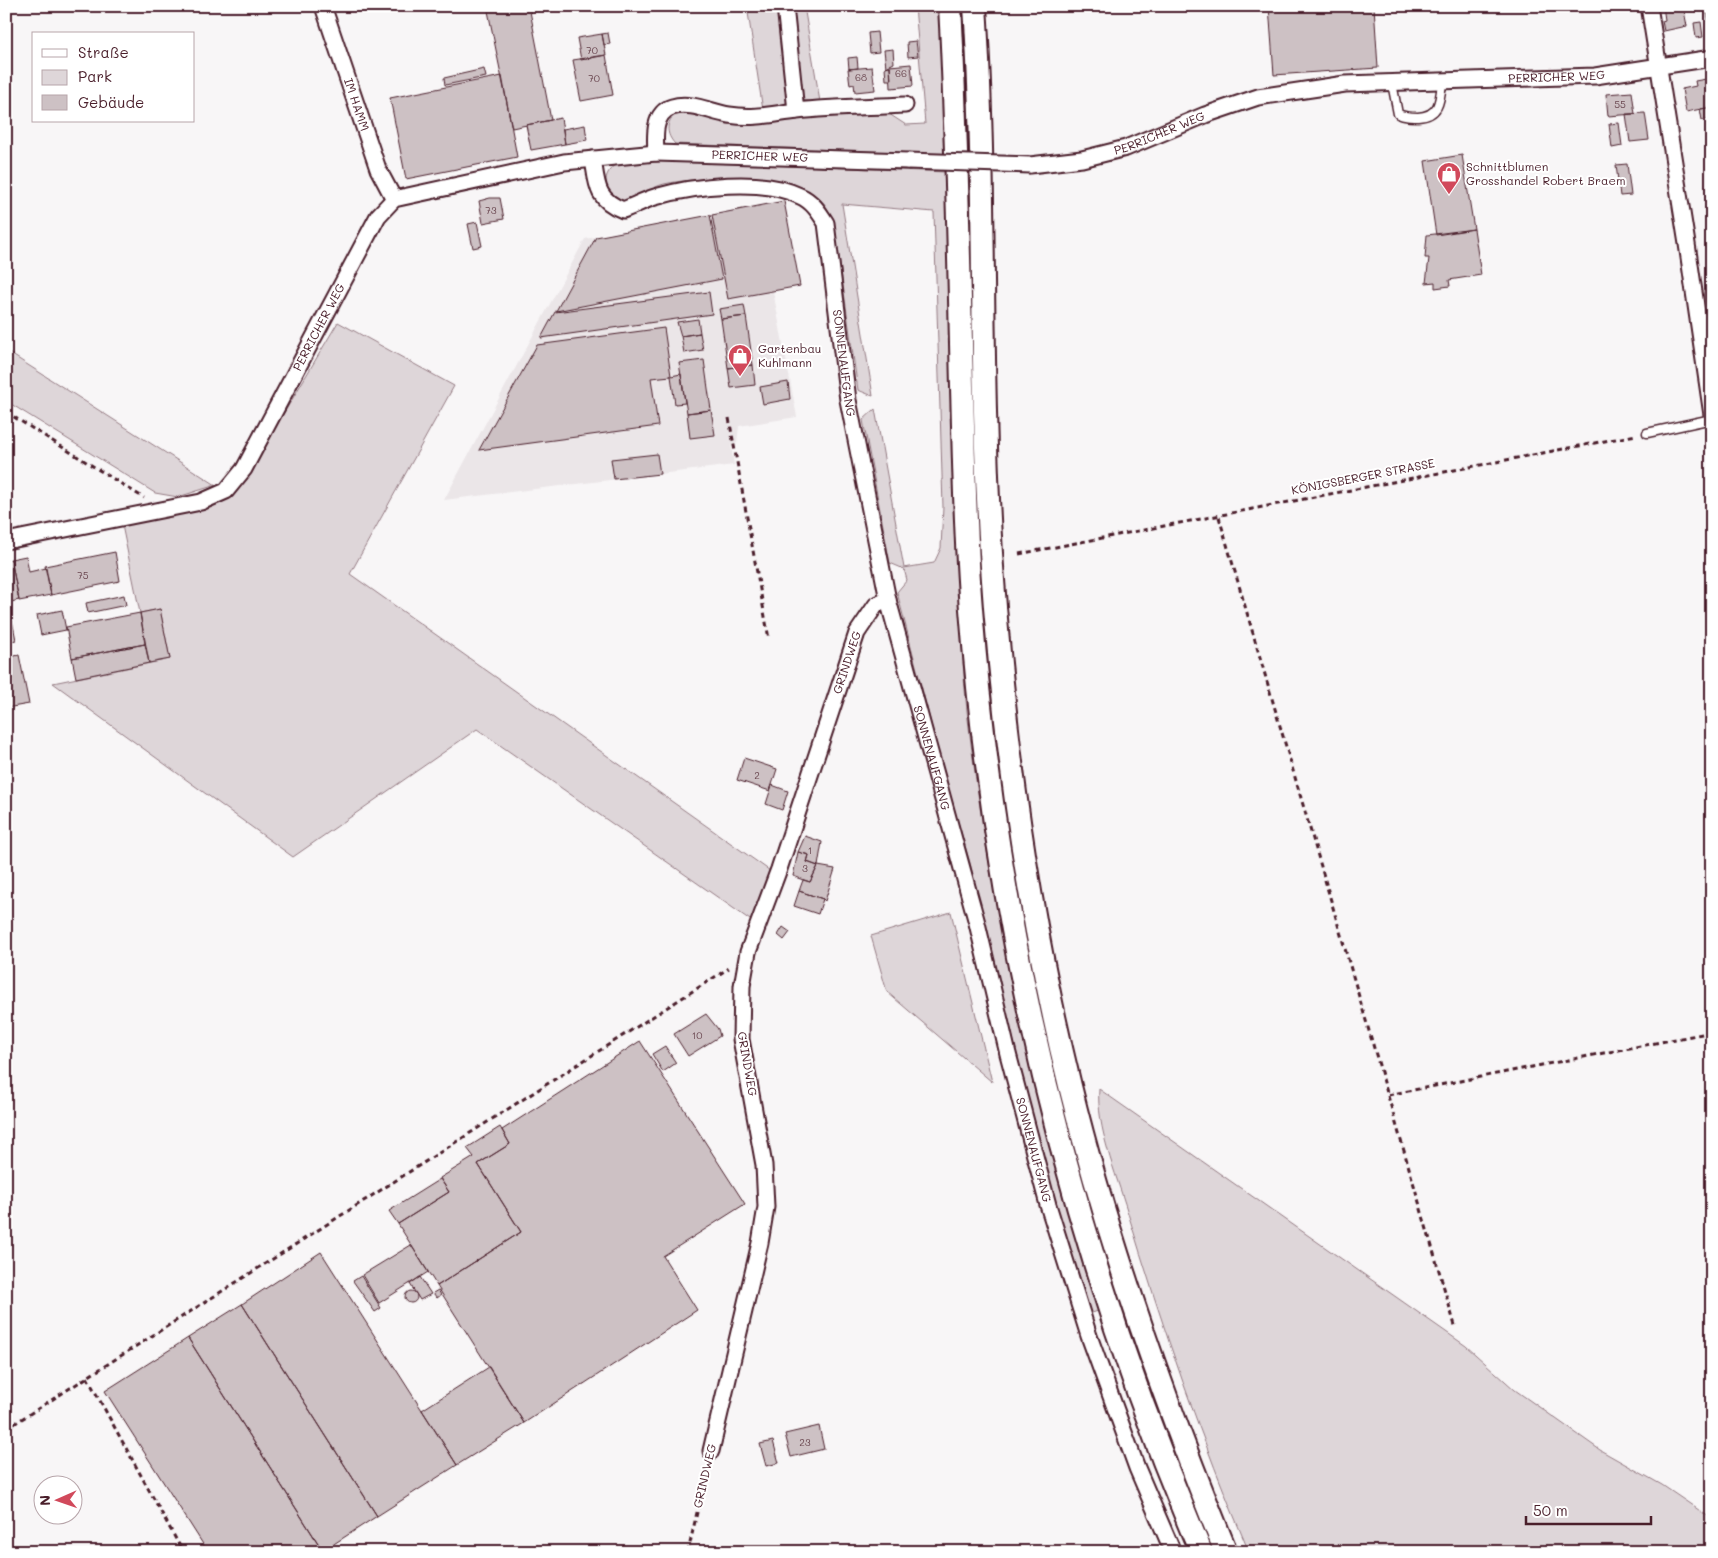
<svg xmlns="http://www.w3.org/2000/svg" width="1718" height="1558" viewBox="0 0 1718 1558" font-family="Mali,sans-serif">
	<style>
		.built { fill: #ebe6e8 }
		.green { fill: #ded6d9; stroke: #947a82 }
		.building { fill: #cdc1c4; stroke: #4a1f2b }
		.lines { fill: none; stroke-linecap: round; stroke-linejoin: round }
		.lane-casing { stroke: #4a1f2b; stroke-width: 11 }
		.street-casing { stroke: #4a1f2b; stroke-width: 19 }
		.primary-casing { stroke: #4a1f2b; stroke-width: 26 }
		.path { stroke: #4a1f2b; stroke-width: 3; stroke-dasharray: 5 4; stroke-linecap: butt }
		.lane { stroke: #fff; stroke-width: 8 }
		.street { stroke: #fff; stroke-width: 15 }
		.primary { stroke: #fff; stroke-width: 22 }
		.street-bridge-casing { stroke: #4a1f2b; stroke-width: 19; stroke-linecap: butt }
		.street-bridge { stroke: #fff; stroke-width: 15 }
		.labels { text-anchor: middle; stroke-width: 4; stroke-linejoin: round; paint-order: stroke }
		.number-label { font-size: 10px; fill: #6b4851 }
		.street-label { font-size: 12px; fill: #4a1f2b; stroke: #fff }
		.poi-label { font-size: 12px; fill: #4a1f2b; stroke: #fff; text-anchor: start }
	</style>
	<rect width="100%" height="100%" fill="#f8f6f7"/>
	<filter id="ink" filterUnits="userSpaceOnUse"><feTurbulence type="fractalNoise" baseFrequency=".02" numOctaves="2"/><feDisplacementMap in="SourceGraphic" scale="10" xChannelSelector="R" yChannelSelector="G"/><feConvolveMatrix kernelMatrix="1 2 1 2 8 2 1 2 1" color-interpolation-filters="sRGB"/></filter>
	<g filter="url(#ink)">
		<path class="built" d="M784,201L773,291L797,417L739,426L737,443L731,444L734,465L444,500L585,239Z"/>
		<path class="green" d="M747,6H780L791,112L764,117Z
			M788,6H804L820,102L801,100Z
			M915,6H940L946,154L675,144C663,131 667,117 682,111L815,115L883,110L906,125L925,124Z
			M652,160L946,172C949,315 950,458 959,601C962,638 963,675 967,711C991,916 1037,1115 1098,1311L1089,1314L1042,1156L970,863L943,770L897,592L907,580L904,569L890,563L863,420L875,409L904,568L934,563L941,548L943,507L934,212L842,204L873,396L858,390L834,222C830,214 827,205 820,199C790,172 702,176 664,184C651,187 640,199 626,201C613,202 603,187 607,175C609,170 613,166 617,163Z
			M338,322L454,386L350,574L773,873L753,922L477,729L293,857L53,683L170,659L160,609L140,613L122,525L204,509L249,472Z
			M6,351L216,485L178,497L155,493L6,401Z
			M951,912L992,1082L887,992L871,936Z
			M1099,1089L1466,1346L1515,1390L1600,1450L1662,1485L1712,1519V1552H1249C1201,1440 1162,1326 1127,1210C1116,1174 1096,1126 1099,1089Z"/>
		<path class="building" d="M487,6H529L551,120L512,128Z
			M1269,6H1374L1378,68L1274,75Z
			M1663,6H1683L1687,26L1664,31L1662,21L1665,20Z
			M1706,6H1712V32H1710Z
			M1701,22L1703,37L1696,38L1694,23Z
			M877,32L879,52L870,53L868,33Z
			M608,33L610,44L604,45L602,34Z
			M602,34L606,55L581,60L577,38Z
			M916,41L918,56L908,57L907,42Z
			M893,49L894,63L886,67L884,50Z
			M606,55L613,95L581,101L573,60Z
			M857,57L858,68L849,69L848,58Z
			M911,64L913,86L891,88L890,66Z
			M890,66L891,80H886L885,67Z
			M872,67L875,90L855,92L854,84L850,85L848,69Z
			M484,69L486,77L445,85L444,78Z
			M502,76L517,157L406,179L390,98Z
			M1706,79L1711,107L1686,112L1682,89L1696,86L1695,81Z
			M1632,92L1635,114L1608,116L1606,94Z
			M1709,108L1711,118L1702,120L1700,109Z
			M1645,113L1649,140L1630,142L1626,114Z
			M561,118L565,144L531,150L526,125Z
			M1619,123L1622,146L1612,148L1609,124Z
			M585,125L587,140L565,144L563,129Z
			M1462,155L1474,229L1436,235L1425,161Z
			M1627,164L1631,195L1620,196L1616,165Z
			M490,198H500L504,219L483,223L479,201Z
			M784,201L800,286L728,299L712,215Z
			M710,215L722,279L556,311L596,237Z
			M477,222L482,246L473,248L468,224Z
			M1474,229L1481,275L1449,280L1450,286L1435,288V282L1426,283L1429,258H1425L1427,235Z
			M709,292L712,314L541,338L555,312Z
			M744,305L746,316L721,319L719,309Z
			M746,316L753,365L728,368L721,319Z
			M698,319L700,333L681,336L677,322Z
			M664,328L671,376L651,378L658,426L479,450L537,345Z
			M700,333L703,350L684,353L681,336Z
			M704,360L711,410L687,413L679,363Z
			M753,365L755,385L731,388L728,368Z
			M681,374L685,403L675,404L671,376Z
			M788,382L790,399L763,404L760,387Z
			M711,410L715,435L690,438L687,413Z
			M657,454L660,474L614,479L611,459Z
			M115,552L120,581L51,595L45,566Z
			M26,556L29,572L46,568L51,595L19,601L11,559Z
			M11,559L19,600L11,602L6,576V560Z
			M124,595L126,605L88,613L86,603Z
			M160,609L170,659L149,663L140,613Z
			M62,610L66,630L41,635L37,615Z
			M140,613L145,644L72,658L66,627Z
			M12,620L16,640L6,642V621Z
			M145,644L149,663L76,678L72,658Z
			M19,655L29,704L6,708V658Z
			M744,758L777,769L770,791L737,780Z
			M772,785L788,791L782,810L766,804Z
			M805,836L822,842L818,866L807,862L809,855L798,852Z
			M798,852L809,855L807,862L818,866L810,882L793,876Z
			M818,866L835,869L825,901L823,899L799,891L803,880L810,882Z
			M799,891L823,899L818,914L794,906Z
			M783,927L790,932L784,940L778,935Z
			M706,1014L718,1029L720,1036L688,1056L674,1034Z
			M640,1041L745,1204L663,1256L697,1310L524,1423L437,1286L521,1232L478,1164L510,1144L502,1130Z
			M665,1046L676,1063L663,1072L652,1054Z
			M500,1127L510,1144L478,1164L521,1232L437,1286L398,1224L449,1192L440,1178L474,1157L467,1148Z
			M440,1179L449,1192L398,1224L389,1211Z
			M411,1245L428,1272L379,1303L362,1275Z
			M321,1252L457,1465L377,1516L242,1304Z
			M361,1276L381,1308L375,1312L353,1281Z
			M420,1277L431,1294L420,1300L410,1284Z
			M438,1290L441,1295L437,1298L433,1293Z
			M405 1297a6 6 0 1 1 12 0a6 6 0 1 1-12 0Z
			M242,1304L377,1516L323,1551L188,1338Z
			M188,1338L323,1551L322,1552H208L105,1391Z
			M489,1367L524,1423L457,1465L422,1410Z
			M819,1426L824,1449L791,1457L785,1434Z
			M773,1441L779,1463L766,1466L760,1444Z"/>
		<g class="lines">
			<g class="lane-casing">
				<path id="lane" d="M1392,83L1398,114C1405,117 1410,117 1418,117C1440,116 1440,100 1442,82
					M1647,433L1712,419"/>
			</g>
			<g class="street-casing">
				<g id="street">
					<path id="s1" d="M323,6L378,169L394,199"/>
					<path d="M785,6L796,111"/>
					<path d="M1649,6L1687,244L1712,415"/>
					<path id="s2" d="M656,153L908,161"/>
					<path id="s3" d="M593,159C597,184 596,200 623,210C634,206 644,200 655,197C693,186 763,177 800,196C812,201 819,212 826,223L848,400L888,600L977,923L1008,1054L1048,1205L1089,1336L1137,1468L1173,1552"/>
					<path id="s4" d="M1030,165L1082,159L1126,148L1205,115L1258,97L1345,84L1595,76L1712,58"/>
					<path id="s5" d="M6,541L201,502L226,491L244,469L378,216L394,199L564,162L656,153C655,137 653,113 672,107C691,101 710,112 729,115C755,119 772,114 797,111C833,107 869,107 905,105"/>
					<path id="s6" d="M711,1451L760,1243L766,1207L764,1165L741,1039L742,986L748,952L779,869L857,633L876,605L888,600"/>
				</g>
			</g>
			<g class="primary-casing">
				<path id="primary" d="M950,6C957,133 959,260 962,387C964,461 965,535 971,609C996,934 1073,1252 1201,1552
					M975,6C987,188 979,371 991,553C1003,733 1027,911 1070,1086C1109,1246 1164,1400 1226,1552"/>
			</g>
			<path class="path" d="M6,412L144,498
				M729,418L769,639
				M1219,517L1456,1329
				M1019,554L1636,435
				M1388,1095L1712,1032
				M87,1377L183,1552
				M6,1429L729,968
				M688,1552L708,1464"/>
			<use href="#lane" class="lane"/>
			<use href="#street" class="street"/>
			<use href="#primary" class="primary"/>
			<g class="street-bridge-casing">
				<path id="street-bridge" d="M908,161L1030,165"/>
			</g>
			<use href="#street-bridge" class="street-bridge"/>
		</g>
	</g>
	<defs>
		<g id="shop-pin" transform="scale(1.25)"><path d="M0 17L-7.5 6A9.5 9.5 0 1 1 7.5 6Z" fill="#d1495b" stroke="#fff"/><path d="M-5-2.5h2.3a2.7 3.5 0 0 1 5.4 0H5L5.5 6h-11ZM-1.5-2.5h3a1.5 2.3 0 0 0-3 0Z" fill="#fff"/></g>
	</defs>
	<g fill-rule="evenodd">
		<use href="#shop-pin" x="1449" y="174"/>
		<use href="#shop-pin" x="740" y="356"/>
	</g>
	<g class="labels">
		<g class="number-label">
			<text x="592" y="54">70</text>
			<text x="901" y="77">66</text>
			<text x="861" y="81">68</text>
			<text x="594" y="82">70</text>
			<text x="1620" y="108">55</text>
			<text x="491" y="214">73</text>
			<text x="83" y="579">75</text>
			<text x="757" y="779">2</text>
			<text x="810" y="854">1</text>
			<text x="805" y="872">3</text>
			<text x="697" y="1039">10</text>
			<text x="805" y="1446">23</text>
		</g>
		<g class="street-label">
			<text dy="4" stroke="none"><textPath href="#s4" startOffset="539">PERRICHER WEG</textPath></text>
			<text dy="4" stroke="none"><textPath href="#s1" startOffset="104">IM HAMM</textPath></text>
			<text dy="4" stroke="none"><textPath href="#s4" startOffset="134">PERRICHER WEG</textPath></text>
			<text dy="4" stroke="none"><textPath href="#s2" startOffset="104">PERRICHER WEG</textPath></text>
			<text dy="4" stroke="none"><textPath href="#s5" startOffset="415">PERRICHER WEG</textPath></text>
			<text dy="4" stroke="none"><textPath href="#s3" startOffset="425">SONNENAUFGANG</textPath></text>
			<text transform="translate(1363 477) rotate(-11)" y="4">KÖNIGSBERGER STRASSE</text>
			<text dy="4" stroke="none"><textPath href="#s6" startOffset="814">GRINDWEG</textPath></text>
			<text dy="4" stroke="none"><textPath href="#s3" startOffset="830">SONNENAUFGANG</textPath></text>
			<text transform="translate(747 1064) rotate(80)" y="4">GRINDWEG</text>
			<text dy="4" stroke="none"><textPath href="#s3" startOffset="1235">SONNENAUFGANG</textPath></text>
			<text transform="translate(705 1476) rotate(-77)" y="4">GRINDWEG</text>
		</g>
		<g class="poi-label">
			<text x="1466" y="171">Schnittblumen<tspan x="1466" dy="14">Grosshandel Robert Braem</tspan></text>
			<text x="758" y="353">Gartenbau<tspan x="758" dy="14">Kuhlmann</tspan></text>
		</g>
	</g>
	<rect width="1718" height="1558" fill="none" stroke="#fff" stroke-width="25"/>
	<rect x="12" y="12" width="1693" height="1533" fill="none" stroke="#4a1f2b" stroke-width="2" filter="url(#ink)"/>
	<rect x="32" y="32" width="162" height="90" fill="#ffffff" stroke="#b7a5aa"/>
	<rect x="42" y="49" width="25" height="8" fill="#ffffff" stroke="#b7a5aa"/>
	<text x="78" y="58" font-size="15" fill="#4a1f2b">Straße</text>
	<rect x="42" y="70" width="25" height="15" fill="#ded6d9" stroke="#b7a5aa"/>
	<text x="78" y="82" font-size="15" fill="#4a1f2b">Park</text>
	<rect x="42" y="95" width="25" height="15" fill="#cdc1c4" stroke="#b7a5aa"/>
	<text x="78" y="108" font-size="15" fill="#4a1f2b">Gebäude</text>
	<g transform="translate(58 1500) rotate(268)"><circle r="24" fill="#ffffff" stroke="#b7a5aa"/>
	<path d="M0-4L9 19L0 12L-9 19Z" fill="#d1495b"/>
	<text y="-8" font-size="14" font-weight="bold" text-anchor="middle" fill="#4a1f2b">N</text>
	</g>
	<path d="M1526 1516v8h125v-8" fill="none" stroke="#4a1f2b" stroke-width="2.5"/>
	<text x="1533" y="1516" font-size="15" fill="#4a1f2b" stroke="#ffffff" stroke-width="4" paint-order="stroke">50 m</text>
</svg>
